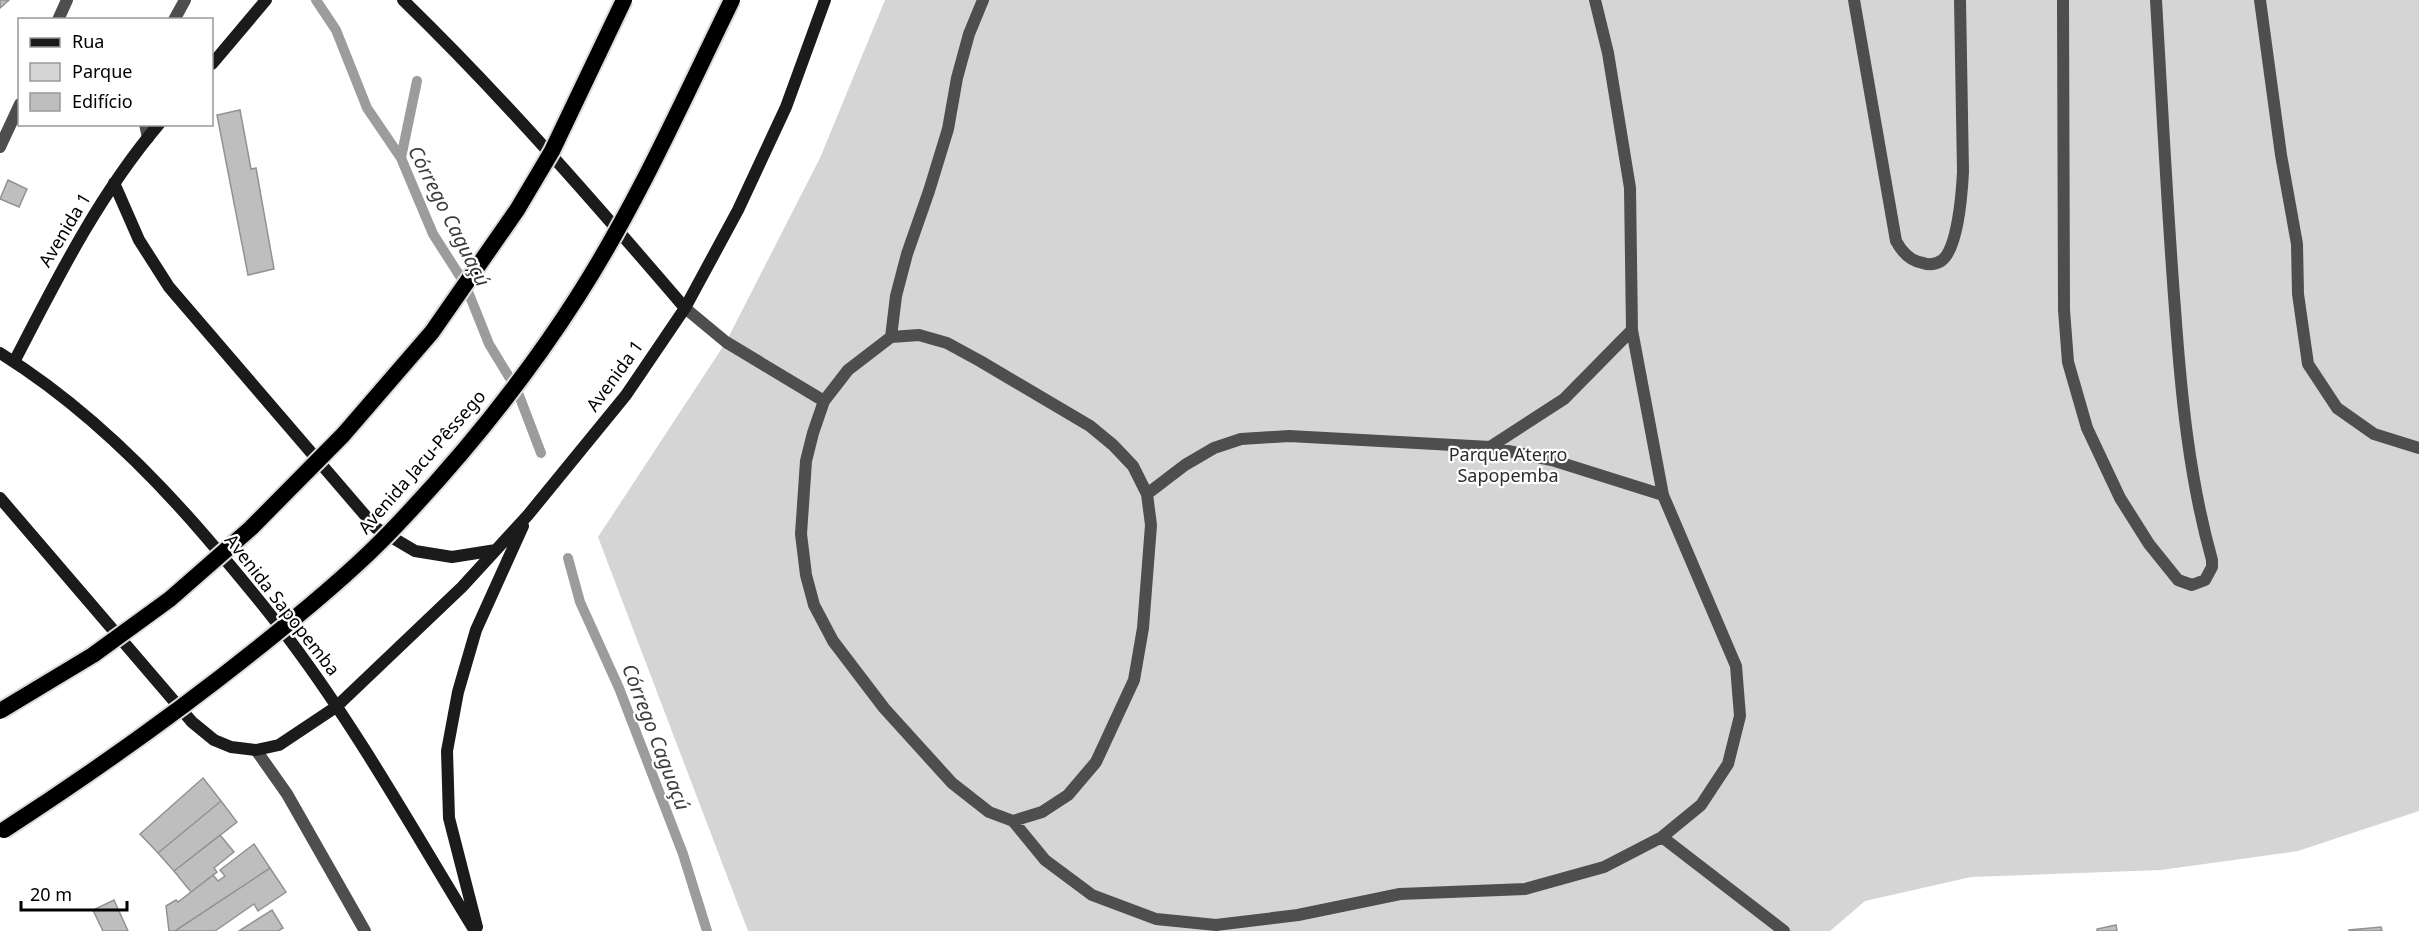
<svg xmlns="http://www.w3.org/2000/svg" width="2419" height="931" viewBox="0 0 2419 931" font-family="'Noto Sans',sans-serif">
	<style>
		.green { fill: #d5d5d5 }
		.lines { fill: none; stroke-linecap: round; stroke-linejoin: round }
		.stream { stroke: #9c9c9c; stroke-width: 10 }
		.building { fill: #bebebe; stroke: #929292; stroke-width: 1.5 }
		.service { stroke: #4e4e4e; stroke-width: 12 }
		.minor { stroke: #4e4e4e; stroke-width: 12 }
		.secondary { stroke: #1b1b1b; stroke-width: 12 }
		.trunk-bridge-casing { stroke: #dbdbdb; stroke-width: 20; stroke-linecap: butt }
		.trunk-bridge { stroke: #000; stroke-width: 16 }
		.labels { text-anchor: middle; stroke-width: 4.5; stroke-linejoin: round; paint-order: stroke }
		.street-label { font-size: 18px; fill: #000; stroke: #fff }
		.park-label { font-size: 18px; fill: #2c2c2c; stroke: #fff }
		.water-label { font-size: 20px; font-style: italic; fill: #3d3d3d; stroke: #fff }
	</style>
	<rect width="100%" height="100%" fill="#fff"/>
	<path class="green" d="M885,0H2419V811L2298,851L2161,870L1971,877L1865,901L1830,931H748L598,537L726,342L820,158Z"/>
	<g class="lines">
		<path class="stream" d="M316,0L336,30L367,108L401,158L433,234L465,284L489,344L517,390L541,453
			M401,158L417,81
			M568,558L580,602L619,688L683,854L707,931"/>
	</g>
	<path class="building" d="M0,0H9L0,8Z
		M240,110L251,169L256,168L274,269L248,275L217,115Z
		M8,180L27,189L19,207L0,199Z
		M203,778L221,801L158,853L140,834Z
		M221,801L237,822L174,871L158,853Z
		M220,835L234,852L214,868L217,872L191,892L174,871Z
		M254,844L270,868L175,931H169L166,906L176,900L178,902L213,875L218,881L225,876L220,870Z
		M270,868L286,892L258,911L254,904L215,931H175Z
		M114,900L128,931H103L93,910Z
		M272,910L283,928L278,931H239Z
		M2116,925L2117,931H2097V929Z
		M2381,927L2382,931H2349V930Z"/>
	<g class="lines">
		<path class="service" d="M1854,0L1896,241C1902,252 1910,261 1923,263C1929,265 1936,264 1941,261C1958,250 1962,191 1963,172L1960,0
			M2063,0L2064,310L2068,362L2087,428L2120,498L2149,544L2178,580L2192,585L2205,580L2212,567V560C2189,478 2181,394 2175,309C2167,206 2162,103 2156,0
			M2260,0L2281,155L2297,244L2298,294L2308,364L2337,408L2374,434L2419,448
			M685,308L726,342L824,401
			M891,337L896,296L907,254L929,191L948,129L957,78L969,34L983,0
			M1490,447L1564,399L1632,330
			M1147,494L1185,465L1214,448L1241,439L1289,436L1490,447L1555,461L1663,495
			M1013,821L1042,812L1068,795L1096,762L1134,680L1143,628L1151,525L1147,494L1133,466L1113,445L1090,426L980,361L947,343L919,335L891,337L848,370L824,401L813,433L806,461L801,534L806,575L814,605L833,641L884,708L952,783L989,812L1013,821L1045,860L1092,895L1156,919L1216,925L1298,915L1400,894L1525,889L1604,867L1662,837L1701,805L1728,764L1740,716L1736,666L1663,495L1632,330L1630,188L1608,53L1595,0
			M1662,837L1784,931"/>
		<path class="minor" d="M58,20L67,0
			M174,20L185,0
			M145,124L148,138
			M0,147L20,104
			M256,750L287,794L365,931"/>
		<path class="secondary" d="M403,0C503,97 594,202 685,308
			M212,64L266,0
			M114,183L139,240L169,287L376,528L415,551L452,557L496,550
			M0,353C79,402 146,467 206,537C236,572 265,606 292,643C360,734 416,835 475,931
			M14,362C57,279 98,196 159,124
			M0,498L192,722L214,740L231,747L256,750L279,745L336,707L462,587L528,515L626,395L685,308L738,210L786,107L825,0
			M477,927L449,818L447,751L458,692L476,630L523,526"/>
		<g class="trunk-bridge-casing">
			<path id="trunk-bridge" d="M0,711L93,655L170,599L251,528L343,435L432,332L517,210L552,151L624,0
				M4,830C98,769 188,705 274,635C315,602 356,568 392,530C461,458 525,379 578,296C638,202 683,100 732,0"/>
		</g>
		<use href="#trunk-bridge" class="trunk-bridge"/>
	</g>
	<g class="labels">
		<g class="street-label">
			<text transform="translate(65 230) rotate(-59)" y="6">Avenida 1</text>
			<text transform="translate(615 376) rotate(-54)" y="6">Avenida 1</text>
			<text transform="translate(422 462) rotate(-49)" y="6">Avenida Jacu-Pêssego</text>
			<text transform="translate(282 605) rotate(52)" y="6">Avenida Sapopemba</text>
		</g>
		<g class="park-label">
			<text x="1508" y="461">Parque Aterro<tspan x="1508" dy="21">Sapopemba</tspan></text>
		</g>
		<g class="water-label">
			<text transform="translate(449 216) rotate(63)" y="7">Córrego Caguaçú</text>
			<text transform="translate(656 737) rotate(69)" y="7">Córrego Caguaçú</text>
		</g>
	</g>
	<rect x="18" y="18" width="195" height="108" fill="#ffffff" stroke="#999999" stroke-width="1.5"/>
	<rect x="30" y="38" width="30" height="9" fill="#1b1b1b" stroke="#999999" stroke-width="1.5"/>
	<text x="72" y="48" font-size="18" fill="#000000">Rua</text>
	<rect x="30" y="63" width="30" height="18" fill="#d5d5d5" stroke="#999999" stroke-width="1.5"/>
	<text x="72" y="78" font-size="18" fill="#000000">Parque</text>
	<rect x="30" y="93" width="30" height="18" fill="#bebebe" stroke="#999999" stroke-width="1.5"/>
	<text x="72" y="108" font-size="18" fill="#000000">Edifício</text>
	<path d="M21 901v9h106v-9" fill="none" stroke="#000000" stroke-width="3"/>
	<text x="30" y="901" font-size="18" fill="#000000" stroke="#ffffff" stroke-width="4.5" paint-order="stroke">20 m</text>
</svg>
